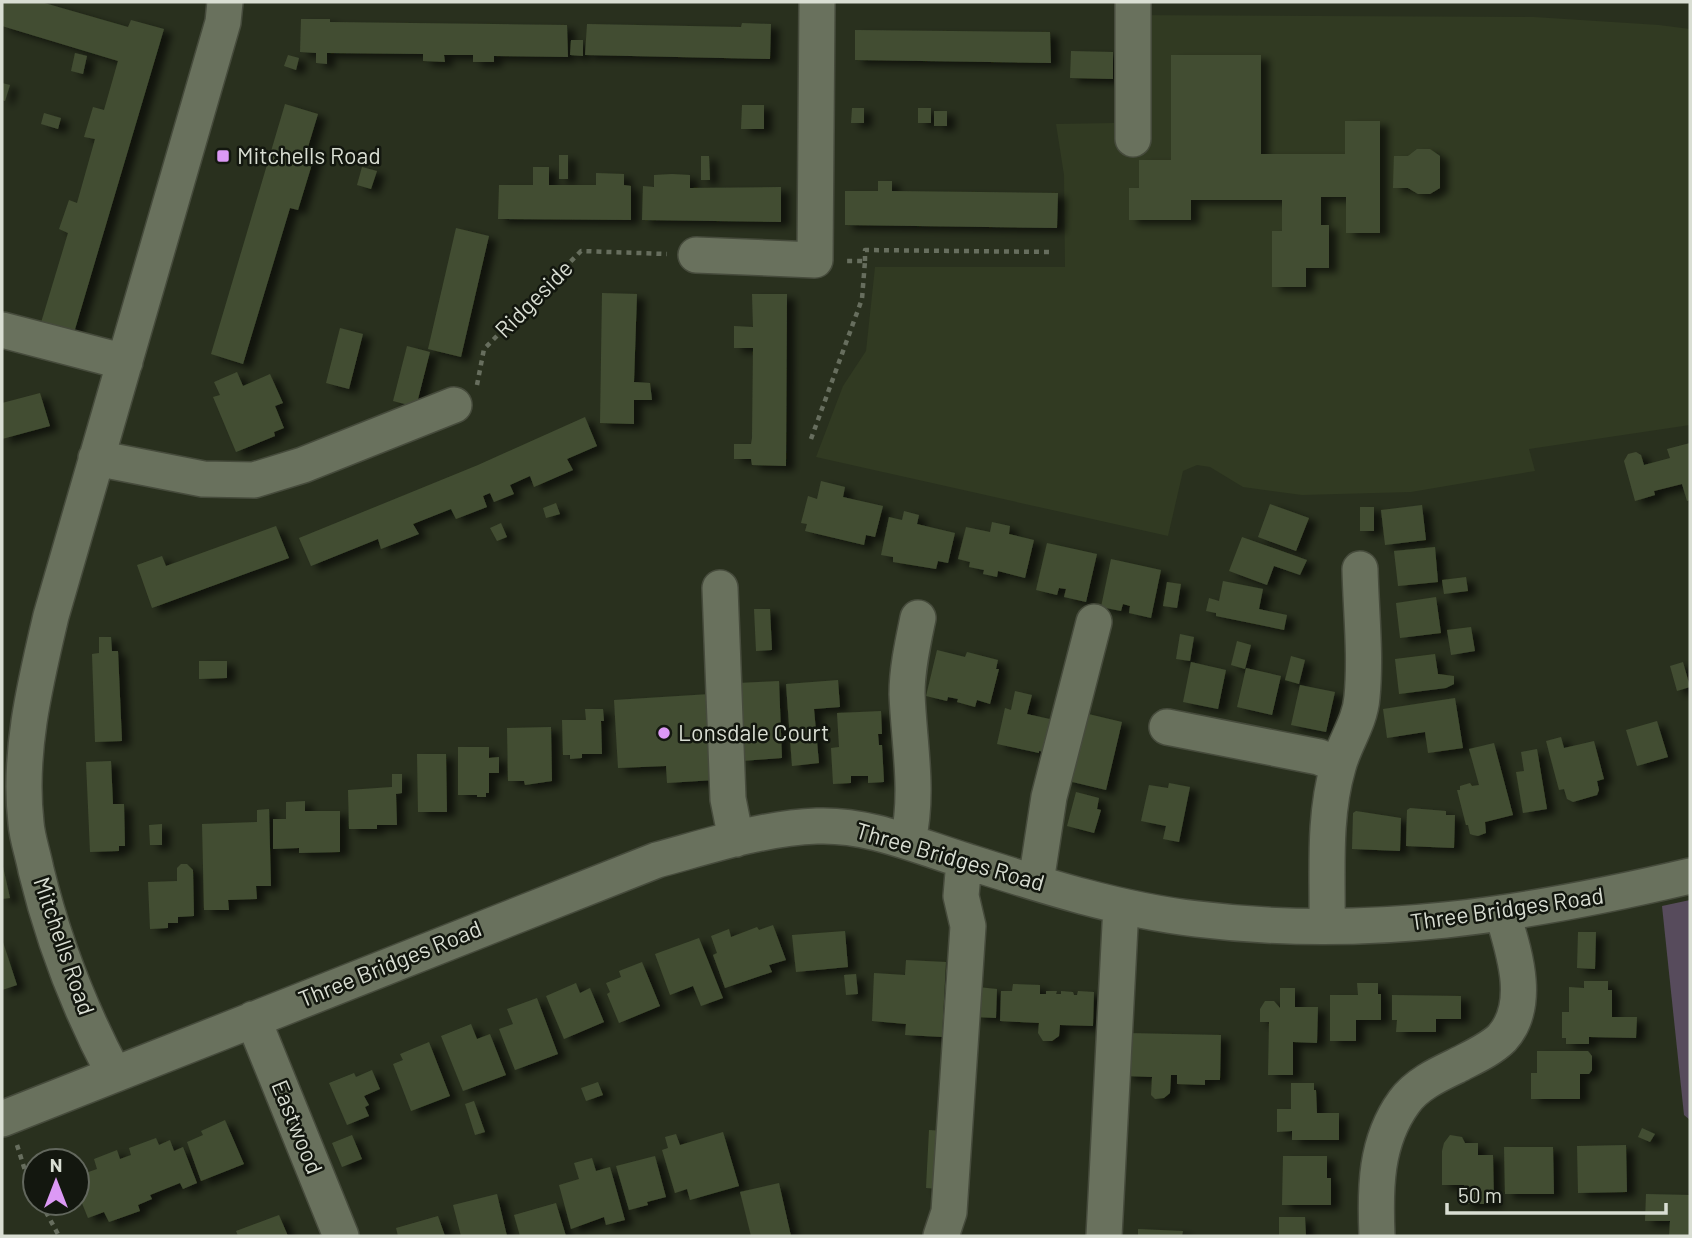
<svg xmlns="http://www.w3.org/2000/svg" width="1692" height="1238" viewBox="0 0 1692 1238" font-family="Barlow,sans-serif">
	<style>
		.built { fill: #313a22 }
		.green { fill: #574b5c }
		.building { fill: #424d32; filter: url(#shadow) }
		.lines { fill: none; stroke-linecap: round; stroke-linejoin: round }
		.minor-casing { stroke: #464b3c; stroke-width: 38 }
		.path { stroke: #676e5e; stroke-width: 4.5; stroke-dasharray: 5 5; stroke-linecap: butt }
		.minor { stroke: #69715d; stroke-width: 35 }
		.poi-dot { fill: #dc99f5; stroke: #13170f; stroke-width: 2.5 }
		.labels { text-anchor: middle; stroke-width: 5; stroke-linejoin: round; paint-order: stroke }
		.poi-label { font-size: 23px; fill: #d9ded3; stroke: #13170f; text-anchor: start }
		.street-label { font-size: 23px; fill: #d9ded3; stroke: #13170f }
	</style>
	<defs>
		<filter id="shadow"><feDropShadow dx="8" dy="4.5" stdDeviation="3.5" flood-color="#0009"/></filter>
	</defs>
	<rect width="100%" height="100%" fill="#29301e"/>
	<path class="built" d="M1116,15L1534,17L1659,25L1690,29V425L1529,449L1535,471L1411,492L1302,495L1243,487L1210,467L1197,465L1183,471L1168,536L816,457L843,386L866,351L875,267H1065L1064,175L1056,124L1114,123Z"/>
	<path class="green" d="M1690,900V1120L1684,1115L1662,906Z"/>
	<path class="building" d="M2,2H41L128,27L131,20L164,29L73,336L40,326L68,233L59,229L69,200L77,203L95,139L84,137L93,107L104,110L118,61L2,26Z
		M301,19H330V22L567,25L568,57L494,56V62H473V55H444L445,62L423,61V54L327,53V64L316,63V53L300,52Z
		M742,23L771,24L770,59L585,55L587,24L741,27Z
		M855,30L1050,32L1051,63L855,60Z
		M571,40H583V56L570,55Z
		M1071,51L1113,52V79L1070,78Z
		M75,53L87,56L83,74L71,71Z
		M288,55L299,58L296,70L284,66Z
		M1171,55H1261V154H1345V121H1380V233H1346V197H1321V225H1329V268H1306V287H1272V231H1282V200H1191V220H1129V188H1139V160H1171Z
		M2,83L10,85L5,101L2,100Z
		M285,104L318,114L308,147L316,151L298,210L290,208L243,364L211,354Z
		M742,105H764V129H741Z
		M852,108H864V123H851Z
		M918,108H931V123H918Z
		M934,111H947V126H934Z
		M44,113L61,118L58,129L41,124Z
		M1417,149H1430L1440,156V188L1430,194H1418L1408,188H1393L1394,156H1408Z
		M559,155H568V179H559Z
		M701,156H709L710,180H701Z
		M362,167L377,171L371,189L357,185Z
		M533,167H549V185H596V173L624,174V185L631,186V220L498,219L499,185H533Z
		M672,174L690,175V188L781,187V222L642,220L643,186L654,187V175Z
		M878,181H892V191L1058,193L1057,228L845,225V191H878Z
		M456,228L489,236L461,357L428,349Z
		M602,293L637,294L634,382L650,383L652,400H634V424L600,423Z
		M752,294H787L786,466L752,465L751,459H734V444H751L752,438L753,348H734V326L753,327Z
		M340,328L363,334L349,389L326,383Z
		M407,346L430,352L416,407L393,401Z
		M237,372L243,386L270,374L283,403L275,406L284,428L274,432L275,436L236,452L213,397L220,395L214,382Z
		M40,393L50,426L2,439V403Z
		M585,417L597,446L567,459L573,470L534,487L530,476L510,485L514,494L494,502L490,493L483,496L487,507L456,519L451,509L413,524L419,534L381,549L378,539L311,566L299,538L478,465Z
		M1690,443V500L1687,501L1682,484L1654,491L1655,495L1635,501L1624,461L1628,454L1636,452L1641,455L1644,465L1670,458L1667,449Z
		M821,481L845,487L843,497L883,506L875,537L866,535L864,545L805,531L807,524L801,523L808,496L817,499Z
		M556,503L560,514L546,518L543,508Z
		M1270,504L1309,518L1296,551L1258,537Z
		M1422,505L1426,540L1385,545L1381,510Z
		M1360,507H1374V531H1360Z
		M904,511L919,515L917,524L955,533L948,563L938,561L936,569L893,562V557L881,555L889,517L902,520Z
		M992,522L1010,526L1009,534L1034,540L1025,578L998,571L997,577L983,574L984,570L969,567L970,562L958,559L966,527L990,532Z
		M501,523L507,537L497,541L490,528Z
		M276,526L289,558L152,608L137,565L162,556L166,566Z
		M1242,537L1307,560L1300,575L1274,566L1267,585L1229,571Z
		M1047,543L1097,554L1086,602L1064,597L1066,589L1059,588L1057,595L1036,590Z
		M1435,547L1438,582L1398,586L1394,551Z
		M1111,559L1161,570L1151,618L1129,613L1130,606L1123,604L1121,611L1101,607Z
		M1466,577L1468,591L1444,594L1442,580Z
		M1223,581L1263,589L1259,609L1287,615L1284,630L1216,616V613L1206,611L1209,598L1219,601Z
		M1167,582L1181,584L1177,608L1163,606Z
		M1436,597L1441,633L1400,638L1396,603Z
		M754,609H770L772,650L756,651Z
		M1471,627L1475,651L1451,655L1447,630Z
		M1180,634L1194,637L1190,661L1176,659Z
		M99,637H111L112,651H118L122,741L95,742L92,654L99,653Z
		M1237,641L1251,645L1245,669L1231,665Z
		M937,650L965,657L967,652L998,660L996,669H999L990,704L977,700L975,707L957,702L958,699L948,697L947,701L926,696Z
		M1435,654L1438,674L1454,676V684L1446,688L1399,694L1395,659Z
		M1291,656L1305,660L1299,684L1285,680Z
		M199,661H227V678L199,679Z
		M1191,662L1226,670L1218,709L1183,702Z
		M1683,662L1690,687L1677,691L1670,666Z
		M1246,668L1281,676L1272,715L1237,707Z
		M838,680L840,707L814,709L819,763L792,766L786,684Z
		M779,681L782,758L742,761L738,683Z
		M1300,685L1335,692L1326,732L1291,725Z
		M1015,691L1032,695L1027,714L1059,721L1051,753L1039,751V753L997,744L1005,708L1011,710Z
		M710,694L715,780L667,783L666,766L618,768L614,700Z
		M1455,698L1463,748L1428,753L1425,732L1387,738L1383,709Z
		M585,709H603L604,721H601L602,754H582V758L570,759V755H563L562,720H586Z
		M881,711L882,734H878L879,745H882L884,782L868,783V776H851V783L833,784L831,748L839,747L837,713Z
		M1080,712L1122,722L1106,790L1064,780Z
		M1657,721L1668,757L1637,766L1626,730Z
		M551,727L552,781L525,785L524,781H508L507,728Z
		M1561,737L1564,748L1594,741L1604,779L1597,781L1599,790L1597,795L1573,802L1567,799L1564,789L1559,790L1546,741Z
		M1494,743L1513,815L1485,822L1486,833L1478,836L1473,835L1470,834L1468,825H1466L1457,790H1460V786L1470,783L1472,786L1479,785L1469,749Z
		M458,747H489V758L499,757V773H489V793H486V797H477V795H458Z
		M1537,749L1547,809L1523,813L1516,772L1524,771L1521,752Z
		M417,754H446L447,812H418Z
		M111,761L113,804H124L125,846H119V851L90,852L86,762Z
		M392,774H402V793L396,794L397,825H377V829H349L348,790L392,787Z
		M1169,783L1190,787L1179,842L1163,839L1166,826L1141,821L1149,785L1168,788Z
		M1076,792L1099,798L1097,809L1101,810L1094,833L1067,826Z
		M305,801V811H340V852L299,853V848L273,849V819H286V802Z
		M1410,808L1446,811V815H1455L1454,848L1406,846L1407,810Z
		M269,809L271,886H256L257,899L228,900L229,910H204L202,824L257,822V810Z
		M1356,811L1401,818L1400,851L1352,849L1353,813Z
		M162,824V845H150L149,825Z
		M2,862L10,898L2,899Z
		M181,864H187L193,870L194,916L178,917V923H168V928L150,929L148,882L177,881V868Z
		M773,925L786,960L769,965L772,972L725,988L713,955L717,953L711,936L729,929L731,937L757,927L759,930Z
		M845,931L848,967L796,972L792,935Z
		M1578,932H1596L1595,969L1577,968Z
		M699,938L723,998L701,1006L693,986L670,995L655,954Z
		M2,939L17,985L2,990Z
		M906,960L946,962L942,1037L905,1035L906,1024L872,1021L874,973L905,975Z
		M642,962L660,1006L619,1023L607,994L610,992L606,983L621,977L619,971Z
		M856,974L858,994L846,995L844,975Z
		M1584,981H1608V990H1612V1017H1637L1636,1038L1589,1037V1044H1566V1038H1562V1012H1569V987L1584,988Z
		M576,983L580,993L590,988L604,1022L564,1039L546,996Z
		M1357,983H1378V994H1381V1020H1356V1041H1330V995H1358Z
		M1013,984L1040,985V994H1046V991H1057L1056,994H1061V991L1073,992L1074,995H1077L1078,991L1094,992L1093,1026L1060,1025L1059,1036L1052,1041H1043L1038,1033L1039,1023L1000,1021L1001,991H1012Z
		M977,987L997,989L996,1018L975,1017Z
		M1280,988H1295V1007H1318L1317,1043L1293,1042V1075H1268L1269,1022H1260V1009L1265,1001H1274L1280,1008Z
		M1392,995L1461,996V1019H1436V1032H1396L1397,1020H1392Z
		M537,998L558,1054L515,1070L499,1029L513,1024L507,1009Z
		M471,1024L477,1039L490,1034L506,1075L463,1091L441,1036Z
		M1127,1033L1221,1035L1220,1080H1205V1085L1177,1084V1075H1171L1170,1093L1164,1098L1155,1099L1151,1095L1152,1077L1125,1076Z
		M429,1042L450,1096L411,1111L393,1064L403,1060L400,1054Z
		M1537,1051H1588L1592,1056V1070L1589,1074H1580V1099H1531V1073H1537Z
		M372,1070L380,1089L364,1096L369,1105L365,1107L369,1116L347,1125L329,1083L354,1073L356,1077Z
		M598,1082L603,1095L586,1101L581,1088Z
		M1291,1083H1314V1090H1316L1317,1113H1339V1140H1292V1131L1277,1132V1109H1291Z
		M474,1101L485,1132L475,1135L465,1104Z
		M225,1120L244,1164L201,1181L187,1142L203,1135L201,1131Z
		M1642,1128L1655,1134L1650,1142L1638,1137Z
		M929,1130L944,1131L941,1189L926,1188Z
		M723,1132L739,1186L690,1200L687,1189L675,1193L662,1150L668,1148L665,1137L676,1134L680,1145Z
		M352,1135L362,1159L342,1167L332,1143Z
		M1450,1135L1462,1137L1465,1143H1478V1155H1493L1494,1204H1464V1185H1442V1151L1444,1143Z
		M156,1138L159,1145L170,1140L174,1151L183,1147L197,1183L183,1189L180,1183L150,1195L152,1199L138,1205L140,1211L109,1222L104,1212L88,1218L77,1191V1176L97,1169L94,1159L117,1150L120,1159L131,1155L129,1148Z
		M1626,1145L1627,1192L1578,1193L1577,1146Z
		M1504,1147H1553L1554,1194H1505Z
		M655,1156L666,1197L647,1202L648,1205L629,1210L616,1166Z
		M1283,1156H1327V1178H1331V1205H1282Z
		M592,1158L596,1171L610,1167L625,1220L606,1225L604,1217L571,1229L559,1185L579,1179L574,1163Z
		M779,1183L791,1236H751L740,1192Z
		M497,1194L507,1236H461L453,1205Z
		M1646,1194L1690,1195V1236H1669L1670,1221H1645Z
		M556,1203L566,1236H520L514,1215Z
		M279,1215L288,1236H238L236,1231Z
		M438,1216L445,1236H398L396,1228Z
		M1279,1217H1305L1306,1236H1279Z
		M1138,1229L1183,1231L1182,1236H1138Z"/>
	<g class="lines">
		<g class="minor-casing">
			<path id="minor" d="M1133,2V139
				M696,255L815,260L817,2
				M2,330L125,362
				M96,458L203,479L254,480L303,465L454,405
				M720,588L728,799L736,839
				M1167,727L1319,757L1338,765
				M908,841C919,791 909,744 907,694C907,669 913,642 918,618
				M1036,882L1049,797L1094,622
				M1327,926C1328,874 1323,818 1338,767C1344,743 1360,723 1362,697C1366,655 1361,612 1360,569
				M253,1019L341,1236
				M114,1074C80,1010 53,940 36,870C33,854 27,838 26,823C18,753 35,684 51,616L223,22L225,2
				M2,1119L657,860C709,846 763,828 817,826C869,824 917,846 966,861C1041,885 1118,910 1197,919C1367,940 1525,915 1690,876
				M941,1236L949,1212L968,926L961,896L964,861
				M1104,1236L1121,906
				M1377,1236C1375,1189 1375,1142 1404,1102C1416,1085 1437,1075 1456,1066C1471,1058 1490,1050 1502,1038C1532,1005 1514,952 1503,915"/>
		</g>
		<path class="path" d="M865,261V250L1051,252
			M477,385L484,349L581,251L667,254
			M811,439L862,299L865,261H846
			M17,1145L28,1180L35,1193
			M41,1203L59,1236"/>
		<use href="#minor" class="minor"/>
	</g>
	<g class="poi-dot">
		<rect x="216" y="149" width="14" height="14" rx="3.5"/>
		<circle cx="664" cy="733" r="7"/>
	</g>
	<g class="labels">
		<g class="poi-label">
			<text x="237" y="164">Mitchells Road</text>
			<text x="678" y="741">Lonsdale Court</text>
		</g>
		<g class="street-label">
			<text transform="translate(534 299) rotate(-45)" y="8">Ridgeside</text>
			<text transform="translate(950 857) rotate(16)" y="8">Three Bridges Road</text>
			<text transform="translate(1507 909) rotate(-8)" y="8">Three Bridges Road</text>
			<text transform="translate(64 946) rotate(71)" y="8">Mitchells Road</text>
			<text transform="translate(390 964) rotate(-22)" y="8">Three Bridges Road</text>
			<text transform="translate(297 1127) rotate(68)" y="8">Eastwood</text>
		</g>
	</g>
	<rect width="1692" height="1238" fill="none" stroke="#d9ded3" stroke-width="7"/>
	<g transform="translate(56 1182)"><circle r="33" fill="#13170f" stroke="#62675d" stroke-width="2"/>
	<path d="M0-5L12 26L0 18L-12 26Z" fill="#dc99f5"/>
	<text y="-10" font-size="19" font-weight="bold" text-anchor="middle" fill="#d9ded3">N</text>
	</g>
	<path d="M1447 1203v10h219v-10" fill="none" stroke="#d9ded3" stroke-width="3.5"/>
	<text x="1458" y="1203" font-size="21" fill="#d9ded3" stroke="#13170f" stroke-width="5" paint-order="stroke">50 m</text>
</svg>
